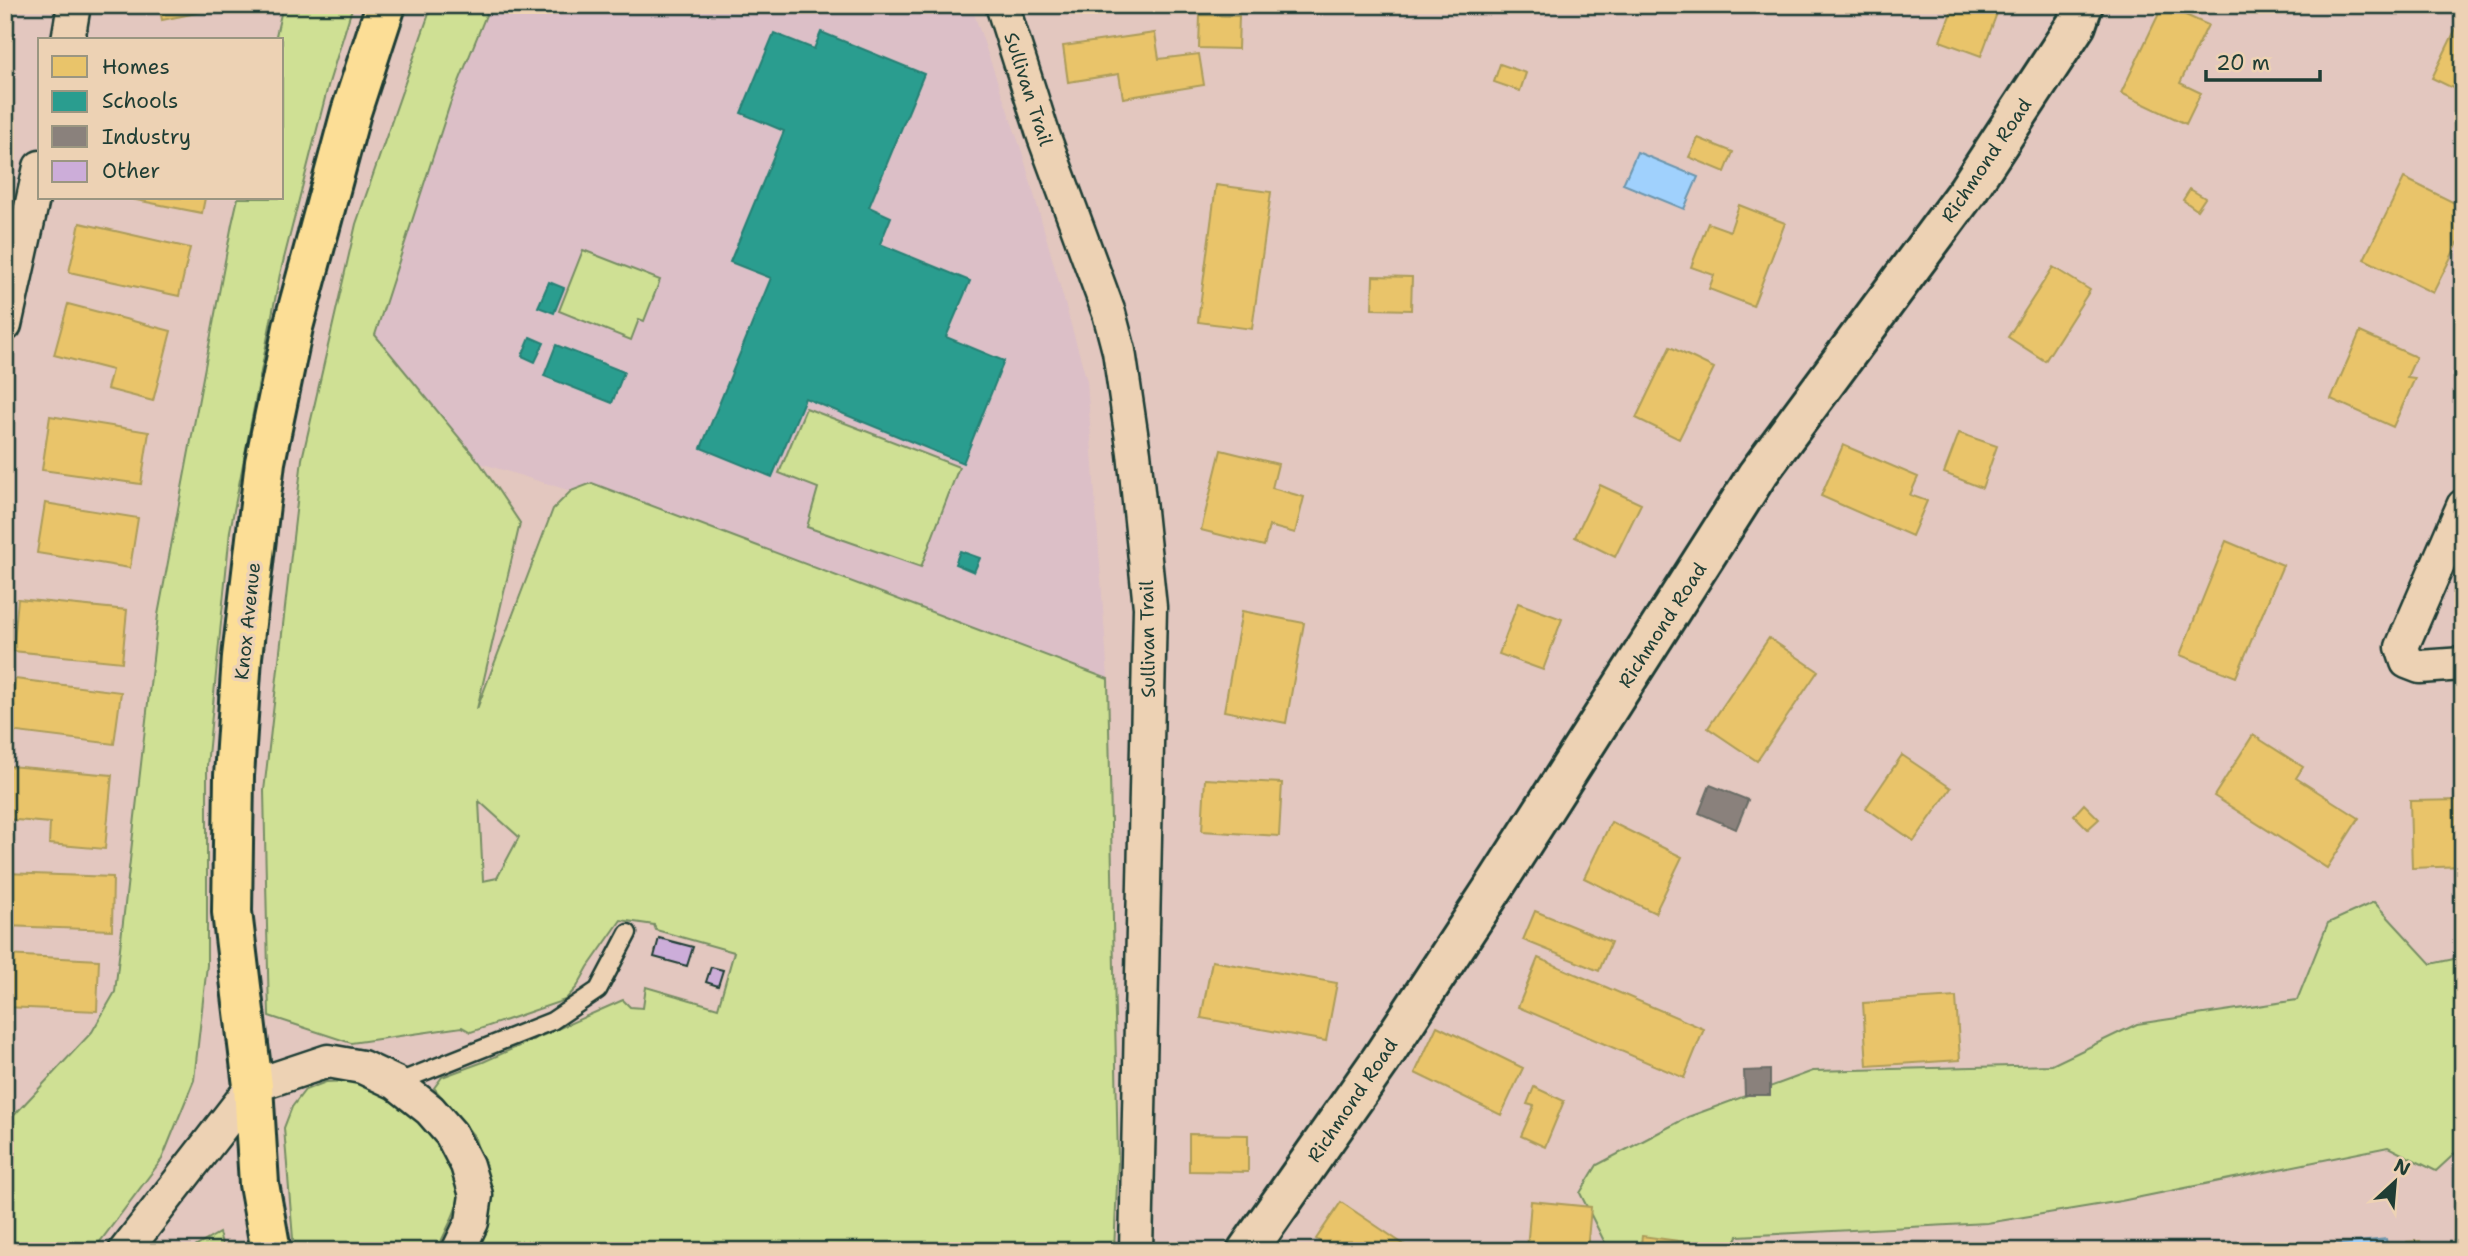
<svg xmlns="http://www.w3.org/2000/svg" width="2468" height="1256" viewBox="0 0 2468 1256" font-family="'Shantell Sans',sans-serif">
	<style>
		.built { fill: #dcbfc7 }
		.green { fill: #cfe094; stroke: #778e64; stroke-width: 2; fill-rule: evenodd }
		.water { fill: #a0d1fd; stroke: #6c96ad; stroke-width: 2 }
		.homes { fill: #e9c46a; stroke: #ac9c5a; stroke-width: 2 }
		.schools { fill: #2a9d8f; stroke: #278074; stroke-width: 2 }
		.industry { fill: #8a817c; stroke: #6a6d66; stroke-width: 2 }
		.building { fill: #ccadd9; stroke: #1f3d34; stroke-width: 2 }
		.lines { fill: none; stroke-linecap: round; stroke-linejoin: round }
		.service-casing { stroke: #1f3d34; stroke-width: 21 }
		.minor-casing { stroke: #1f3d34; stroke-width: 37 }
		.tertiary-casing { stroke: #1f3d34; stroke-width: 44 }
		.primary-casing { stroke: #1f3d34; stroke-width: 44 }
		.service { stroke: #edd2b4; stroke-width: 16 }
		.minor { stroke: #edd2b4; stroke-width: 32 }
		.tertiary { stroke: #edd2b4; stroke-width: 38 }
		.primary { stroke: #fcde96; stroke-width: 38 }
		.labels { text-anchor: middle; stroke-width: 7; stroke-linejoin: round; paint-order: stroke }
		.street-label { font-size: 19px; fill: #1f3d34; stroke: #edd2b4 }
	</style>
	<rect width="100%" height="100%" fill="#e3c7bf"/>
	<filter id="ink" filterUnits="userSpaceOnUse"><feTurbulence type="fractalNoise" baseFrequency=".0143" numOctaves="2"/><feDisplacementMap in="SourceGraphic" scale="14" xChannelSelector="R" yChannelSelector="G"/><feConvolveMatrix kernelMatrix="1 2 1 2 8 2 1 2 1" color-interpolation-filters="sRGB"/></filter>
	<g filter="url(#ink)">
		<path class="built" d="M490,5H971L1022,152L1087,381L1108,679L592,483L571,491L480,463L375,335L453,96Z"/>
		<path class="green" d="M283,5H353L328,86L280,274L230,531L207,766V965L194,1080L162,1159L93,1251H5V1125L92,1032L115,992L158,615L232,224L238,198H282V40H275Z
			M432,5H490L450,104L375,335L480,463L520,523L477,709L553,509L571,491L592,483L1108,679L1118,1162L1114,1251H474L490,1222V1186L474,1136L434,1088L442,1077L483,1062L623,1000L630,1007L643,1008L646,987L718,1008L734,952L656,930L654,925L621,920L588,967L577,987L565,1000L471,1032L462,1027L351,1043L269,1016L264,791L302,459L356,224ZM479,801L519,837L497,878L483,881Z
			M583,250L660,280L644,321L639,319L631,340L559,311Z
			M806,408L959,467L921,567L807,527L818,488L779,473Z
			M2374,902L2431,964L2463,957V1146L2436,1171L2388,1147L2121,1201L1987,1223L1738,1236L1732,1251H1612L1604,1241L1580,1193L1597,1165L1688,1117L1813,1071L2052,1065L2137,1024L2297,1000L2328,923Z
			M351,1081C399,1099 426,1117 448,1163C453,1173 460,1189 458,1200C455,1217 443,1235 437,1251H294L284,1128L292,1107L305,1090L326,1082Z
			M219,1233L224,1251H188Z"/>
		<path class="water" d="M1637,152L1698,177L1684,209L1623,184Z
			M2386,1239L2388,1251H2312V1247Z"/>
		<path class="homes" d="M159,5H235L162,20Z
			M1954,5H2000L1981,56L1940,41Z
			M2163,5L2208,25L2180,83L2201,93L2186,124L2121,93Z
			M2463,14V93L2432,78Z
			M1200,15L1239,16L1238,49L1199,48Z
			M1155,33L1159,59L1199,54L1204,85L1123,98L1119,74L1068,82L1063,46Z
			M1500,64L1526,73L1520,91L1494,82Z
			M1698,138L1733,152L1725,172L1689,157Z
			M2404,178L2463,207V233L2433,293L2364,259Z
			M1216,185L1271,192L1252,329L1198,322Z
			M2190,189L2205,198L2197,210L2183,200Z
			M126,198H205L202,213Z
			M1739,205L1785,223L1753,306L1709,289L1714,275L1691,267L1708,223L1730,231Z
			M80,223L190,248L179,296L69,272Z
			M2053,267L2090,290L2045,361L2008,337Z
			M1373,276L1412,277L1411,310L1372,309Z
			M68,304L171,331L153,401L107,389L112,370L54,355Z
			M2360,332L2416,357L2407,377L2415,378L2393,427L2331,399Z
			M1670,347L1714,368L1679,439L1636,418Z
			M50,416L149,432L141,484L42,470Z
			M1959,433L1997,446L1982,488L1944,473Z
			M1843,445L1918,477L1910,495L1927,501L1912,536L1821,496Z
			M1221,450L1278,464L1272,488L1304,497L1295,533L1269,526L1264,546L1201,530Z
			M1600,485L1641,504L1615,557L1575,537Z
			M45,503L138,518L130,568L37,553Z
			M2226,541L2283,565L2236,677L2180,655Z
			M18,599L127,610L122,662L13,651Z
			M1518,603L1562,619L1543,670L1499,654Z
			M1242,611L1304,623L1286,723L1224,711Z
			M1769,638L1818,671L1757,761L1708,728Z
			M15,679L121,692L114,744L9,731Z
			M2253,735L2303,767L2296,778L2359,818L2327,868L2214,796Z
			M1902,755L1951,788L1914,841L1866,808Z
			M9,766L112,775L105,849L49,844L50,823L5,819Z
			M1205,779L1282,783L1279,836L1202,831Z
			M2463,800V866L2412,868L2410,801Z
			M2084,804L2099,819L2088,829L2074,815Z
			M1611,822L1682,857L1655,913L1584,878Z
			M5,873L113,877L112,930L5,926Z
			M1535,911L1611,942L1599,971L1523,940Z
			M5,955L99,960L97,1011L5,1007Z
			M1538,958L1704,1029L1684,1078L1518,1007Z
			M1212,961L1337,983L1326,1041L1201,1018Z
			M1956,997L1960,1060L1867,1066L1863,1003Z
			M1437,1026L1523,1068L1501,1115L1415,1073Z
			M1534,1087L1564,1101L1545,1147L1521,1136L1534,1106L1527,1104Z
			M1189,1134L1248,1135V1172L1189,1171Z
			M1531,1201L1591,1207L1587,1251L1527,1250Z
			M1341,1202L1409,1248L1407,1251H1334L1316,1239Z
			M1642,1236L1694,1243L1693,1251H1640Z
			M2420,1241L2421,1251H2407V1242Z"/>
		<path class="schools" d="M821,32L924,74L869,207L891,217L880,244L970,281L946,337L1004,361L963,463L805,398L772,477L701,448L771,278L730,262L784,131L741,113L774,33L814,49Z
			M549,282L564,288L554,313L538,307Z
			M530,337L544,343L535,362L522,356Z
			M556,345L624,372L612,403L544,376Z
			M960,551L980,558L974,572L955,564Z"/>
		<path class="industry" d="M1710,785L1748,800L1736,829L1699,813Z
			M1770,1070V1095H1745L1744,1071Z"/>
		<path class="building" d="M659,938L693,947L687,966L654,957Z
			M711,967L723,970L718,986L706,982Z"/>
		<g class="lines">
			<g class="service-casing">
				<path id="service" d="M396,1083L552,1021L598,990L628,933"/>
			</g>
			<g class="minor-casing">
				<path id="minor" d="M1002,5L1044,137L1109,313L1119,351L1134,453L1150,607L1136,1251
					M68,40L74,5
					M5,325L40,167
					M2463,506L2402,647L2407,662L2420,667L2463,664
					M125,1251L253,1086L328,1061L362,1067L396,1083L430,1110L451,1134L467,1165L476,1195L472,1222L458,1251"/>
			</g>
			<g class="tertiary-casing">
				<path id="tertiary" d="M1247,1251L1380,1061L1500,878L1757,475L1968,190L2076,25L2083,5"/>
			</g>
			<g class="primary-casing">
				<path id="primary" d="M271,1251L259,1184L253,1086L232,912L234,776L242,657L265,462L293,327L351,112L386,5"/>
			</g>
			<use href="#service" class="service"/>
			<use href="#minor" class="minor"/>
			<use href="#tertiary" class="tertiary"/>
			<use href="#primary" class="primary"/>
		</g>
	</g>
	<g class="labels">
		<g class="street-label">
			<text transform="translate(1029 89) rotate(72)" y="7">Sullivan Trail</text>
			<text transform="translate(1986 160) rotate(-56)" y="7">Richmond Road</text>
			<text transform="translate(247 621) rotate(-84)" y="7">Knox Avenue</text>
			<text transform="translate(1662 625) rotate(-57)" y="7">Richmond Road</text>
			<text transform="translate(1147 639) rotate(-91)" y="7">Sullivan Trail</text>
			<text transform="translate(1352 1100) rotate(-56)" y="7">Richmond Road</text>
		</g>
	</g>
	<rect width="2468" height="1256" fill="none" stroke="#edd2b4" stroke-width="28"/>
	<rect x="14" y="14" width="2440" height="1228" fill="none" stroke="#1f3d34" stroke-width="2.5" filter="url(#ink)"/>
	<rect x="38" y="38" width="245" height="161" fill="#edd2b4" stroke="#9b9681" stroke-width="2"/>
	<rect x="52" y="56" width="35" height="21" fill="#e9c46a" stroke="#9b9681" stroke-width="2"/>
	<text x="102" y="74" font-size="21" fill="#1f3d34">Homes</text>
	<rect x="52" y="91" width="35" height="21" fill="#2a9d8f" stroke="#9b9681" stroke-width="2"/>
	<text x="102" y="108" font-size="21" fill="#1f3d34">Schools</text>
	<rect x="52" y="126" width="35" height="21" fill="#8a817c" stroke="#9b9681" stroke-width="2"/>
	<text x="102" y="144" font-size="21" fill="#1f3d34">Industry</text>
	<rect x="52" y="161" width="35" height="21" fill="#ccadd9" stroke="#9b9681" stroke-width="2"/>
	<text x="102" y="178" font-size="21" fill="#1f3d34">Other</text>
	<g transform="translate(2395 1182) rotate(26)" stroke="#edd2b4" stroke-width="5" paint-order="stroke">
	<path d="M0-5L12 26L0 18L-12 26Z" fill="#1f3d34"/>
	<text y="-10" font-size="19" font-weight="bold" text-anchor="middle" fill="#1f3d34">N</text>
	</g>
	<path d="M2206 70v10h114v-10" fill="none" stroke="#1f3d34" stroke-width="3.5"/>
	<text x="2216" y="70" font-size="21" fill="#1f3d34" stroke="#edd2b4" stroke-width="5" paint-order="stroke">20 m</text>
</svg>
